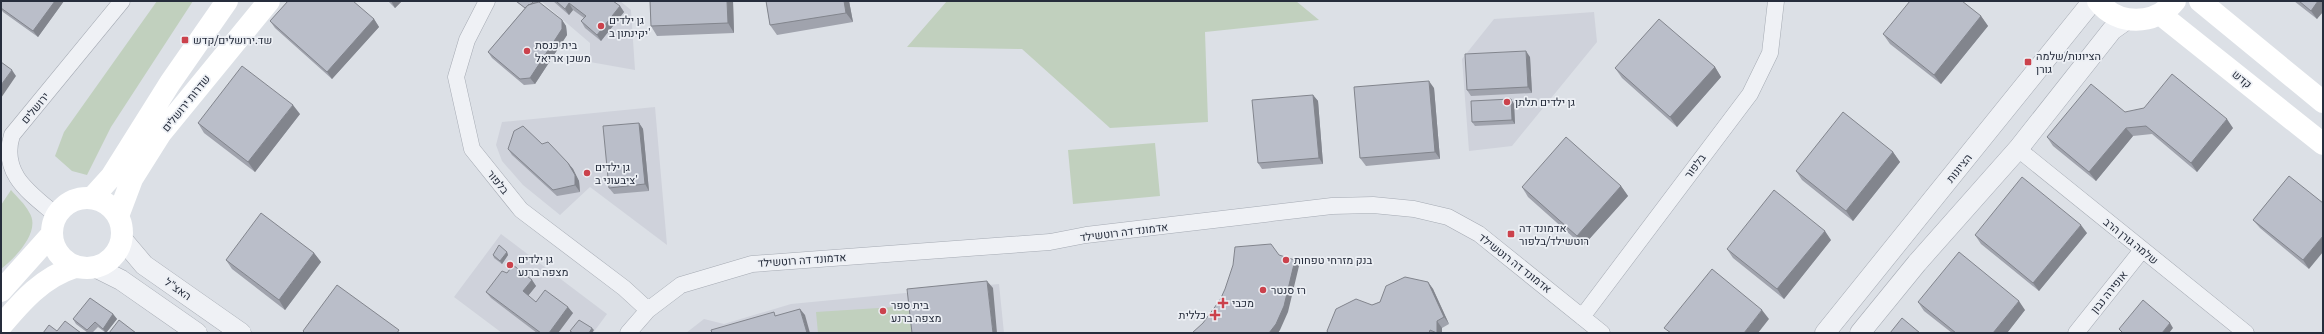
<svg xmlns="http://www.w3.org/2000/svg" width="2324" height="334" viewBox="0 0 2324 334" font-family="Ubuntu,Heebo,sans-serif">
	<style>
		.built { fill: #cfd2db }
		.green { fill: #c1d0be }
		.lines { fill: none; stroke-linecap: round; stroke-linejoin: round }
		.minor-casing { stroke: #a5aab3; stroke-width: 17 }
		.tertiary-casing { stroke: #a5aab3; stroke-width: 21 }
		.minor { stroke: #eff1f5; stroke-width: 16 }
		.tertiary { stroke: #eff1f5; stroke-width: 20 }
		.secondary { stroke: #fff; stroke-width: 22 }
		.wall { fill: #a0a3ad }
		.shaded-wall { fill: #82858d }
		.building { fill: #babec9; stroke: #82858d }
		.poi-dot { fill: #cb424c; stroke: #eceff4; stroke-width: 1.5 }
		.labels { text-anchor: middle; stroke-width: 3.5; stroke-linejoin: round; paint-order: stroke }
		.poi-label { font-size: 11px; fill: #262d3c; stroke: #eceff4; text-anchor: start }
		.street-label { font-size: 11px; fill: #262d3c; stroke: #eceff4 }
	</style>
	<rect width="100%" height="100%" fill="#dce0e6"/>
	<path class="built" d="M541,1H620L631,10L635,70L590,62V43Z
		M1594,12L1597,42L1512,146L1469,151L1462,59L1494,19Z
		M655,107L667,245L590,187L560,215L523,185L502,161L496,145L502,122Z
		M501,234L607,314L593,333H502L454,297Z
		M999,284L1004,333H686L704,319L724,324L791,304Z"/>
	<path class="green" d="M157,1H193L111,127L87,175L72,171L55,156L64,132Z
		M947,1H1296L1319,20L1205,32L1208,122L1110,128L1022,49L907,47Z
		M1155,143L1160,196L1073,204L1068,150Z
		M11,190C17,197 25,204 29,212C42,231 15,258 1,269V205Z
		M910,306L912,333H818L816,312Z"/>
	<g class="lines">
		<g class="minor-casing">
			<path id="minor" d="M487,1L467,40L456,77L472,149L521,210L624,288L648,310
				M2018,149L2246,333
				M56,215C30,193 0,174 12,135L122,1
				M1582,317L1750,94L1770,53L1776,1
				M628,333L648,310L681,285L752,264L1050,242L1086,235L1332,206L1373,205L1414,209L1448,217L1479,234L1602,333
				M2076,333L2142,250"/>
		</g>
		<g class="tertiary-casing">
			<path id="tertiary" d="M122,239L144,265L241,333
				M97,268L121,280L197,333
				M1825,333L2087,8L2091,1
				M1860,333L1917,263L2018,149L2112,30L2126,20"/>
		</g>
		<use href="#minor" class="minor"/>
		<use href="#tertiary" class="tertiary"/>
		<path class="secondary" d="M2098,1C2117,26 2155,26 2175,1
			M2200,1L2323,102
			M2160,14L2323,144
			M52 233a35 35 0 1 1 70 0a35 35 0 1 1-70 0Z
			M92,198L111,177L170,83L227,1
			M118,216L132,179L161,133L269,1
			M1,291L51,235
			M1,326C22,301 43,277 75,267"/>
	</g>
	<path class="wall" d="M2,1H64L38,37L3,12L1,9V3Z
		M388,1H402L395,8Z
		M515,1H535L562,20L566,26L567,35L535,84L524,85L492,58L488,52L525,8Z
		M553,1H613L620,6L624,12L601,41L585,28L581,21L584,18L573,10L569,15Z
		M650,1H733L734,33L657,36L651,26Z
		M766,1H849L853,22L777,35L770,25Z
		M2294,1H2323L2317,19Z
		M1981,16L1988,26L1941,84L1890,44L1883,34Z
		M374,19L379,27L332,79L275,28L270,21Z
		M1530,57L1532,93L1471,96L1467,90Z
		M1715,67L1721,77L1677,127L1622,78L1615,68Z
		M1434,88L1440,159L1366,166L1360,158Z
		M1313,95L1318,101L1323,164L1262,169L1258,163Z
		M1511,99L1514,104L1515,124L1475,126L1472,122Z
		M2125,112L2233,128L2197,172L2152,134L2133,136L2096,181L2053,146L2047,137Z
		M300,114L255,172L204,133L198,123Z
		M639,123L643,129L649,191L614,194L609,188Z
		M542,144L568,163L573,169L579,181L580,192L557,196L512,155L508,149Z
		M1893,152L1900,162L1853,221L1802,180L1796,171Z
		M2289,176L2309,269L2260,228L2253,220Z
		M1621,186L1628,196L1583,246L1528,197L1522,187Z
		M2087,233L2039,291L1981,244L1975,235Z
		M1831,240L1784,299L1733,258L1727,249Z
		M507,252L508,255L502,264L494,258L493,255Z
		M314,253L321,262L285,310L232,269L226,260Z
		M507,273L532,280L536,286L528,296L536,302L573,313L558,333H537L491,298L486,292Z
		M1428,282L1433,289L1449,324L1442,328V333H1328L1372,305Z
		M1918,302L2025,310L2007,333H1952L1924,311Z
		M113,314L117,319L106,333L98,327L92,333H88L76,324L73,319Z"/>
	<path class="shaded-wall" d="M55,1H64L38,37L33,31Z
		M391,1H402L395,8Z
		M727,1H733L734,33L728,23Z
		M844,1H849L853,22L846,13Z
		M2318,1H2323V12L2317,19L2311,11Z
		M569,3L573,10L569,15L565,9Z
		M620,6L624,12L601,41L597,35Z
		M1981,16L1988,26L1941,84L1934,75Z
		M374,19L379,27L332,79L327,72Z
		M562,20L566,26L567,35L535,84L530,78Z
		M1526,51L1530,57L1532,93L1528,87Z
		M1715,67L1721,77L1677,127L1670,117Z
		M12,70L16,76L1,98V85Z
		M1429,81L1434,88L1440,159L1435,152Z
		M1313,95L1318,101L1323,164L1319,158Z
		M1511,99L1514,104L1515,124L1512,120Z
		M293,105L300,114L255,172L248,162Z
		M2227,119L2233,128L2197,172L2191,163Z
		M639,123L643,129L649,191L645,184Z
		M2126,128L2133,136L2096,181L2089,172Z
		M1893,152L1900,162L1853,221L1846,211Z
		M568,163L573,169L579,181L580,192L575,185Z
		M1621,186L1628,196L1583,246L1577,236Z
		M2081,225L2087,233L2039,291L2033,283Z
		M1825,231L1831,240L1784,299L1777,289Z
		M2323,236V252L2309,269L2303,260Z
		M507,252L508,255L502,264L500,261Z
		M314,253L321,262L285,310L279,300Z
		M1295,260L1299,266L1288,312L1280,330L1278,333H1269Z
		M532,280L536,286L527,297L523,291Z
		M987,281L993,288L997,333H993Z
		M1428,282L1433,289L1449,324L1444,317Z
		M2019,301L2025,310L2007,333H1993Z
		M568,307L573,313L558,333H549Z
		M800,309L805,315L810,333H807Z
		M1762,310L1769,319L1758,333H1744Z
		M113,314L117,319L106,333L103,329Z
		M1437,321L1442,328V333H1437Z
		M2170,323L2173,328L2169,333H2162Z
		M592,328L594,330L592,333H589Z"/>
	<path class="building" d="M2,1H55L33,31L1,8V3Z
		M288,1H353L374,19L327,72L270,21Z
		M516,1H534L531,4L528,5L525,8Z
		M556,1H613L620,6L597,35L581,21L586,16L569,3L565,9Z
		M650,1H727L728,23L651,26Z
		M766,1H844L846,13L770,25Z
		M1910,1H1962L1981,16L1934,75L1883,34Z
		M2299,1H2318L2311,11Z
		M539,2L562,20V29L530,78L520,79L488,52L528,5Z
		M1659,19L1715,67L1670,117L1615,68Z
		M1526,51L1528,87L1467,90L1465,54Z
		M1,62L12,70L1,85Z
		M242,66L293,105L248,162L198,123Z
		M2172,74L2227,119L2191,163L2146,126L2126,128L2089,172L2047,137L2091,84L2125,112L2144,108Z
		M1429,81L1435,152L1360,158L1354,87Z
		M1313,95L1319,158L1258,163L1252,100Z
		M1511,99L1512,120L1472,122L1471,101Z
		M1843,112L1893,152L1846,211L1796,171Z
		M639,123L645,184L609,188L603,126Z
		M523,126L542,144L548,142L568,163L575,175V185L553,190L508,149L514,131Z
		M1566,137L1621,186L1577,236L1522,187Z
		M2289,176L2323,203V236L2303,260L2253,220Z
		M2022,177L2081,225L2033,283L1975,235Z
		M1774,190L1825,231L1777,289L1727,249Z
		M261,213L314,253L279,300L226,260Z
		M1271,244L1279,255L1295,260L1284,306L1276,324L1269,333H1192L1203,323L1220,300L1225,289L1233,265L1235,247Z
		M499,245L507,252L500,261L493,255Z
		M1959,252L2019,301L1993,333H1956L1918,302Z
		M513,265L532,280L523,291L536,302L545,290L568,307L549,333H541L486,292L502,271L507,273Z
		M1712,269L1762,310L1744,333H1671L1664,328Z
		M1405,277L1428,282L1444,317L1437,321V333L1430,330L1429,333H1328L1327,331L1336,309L1356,299L1372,305L1380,302L1386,286Z
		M987,281L993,333H912L907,289Z
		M337,285L399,330L397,333H305L303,331Z
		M90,298L113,314L103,329L95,322L87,330L73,319Z
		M2143,300L2170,323L2162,333H2123L2119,329Z
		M800,309L807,333H712L711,330L774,312L775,316Z
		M1902,318L1920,333H1890Z
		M119,320L136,333H109Z
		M579,320L592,328L589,333H573L570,331Z
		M65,321L81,333H43L49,325L57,331Z"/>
	<g class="poi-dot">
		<circle cx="601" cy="26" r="4"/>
		<rect x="181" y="36" width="8" height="8" rx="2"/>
		<circle cx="527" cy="51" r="4"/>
		<rect x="2024" y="58" width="8" height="8" rx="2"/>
		<circle cx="1507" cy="102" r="4"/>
		<circle cx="587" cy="173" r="4"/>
		<rect x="1507" y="230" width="8" height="8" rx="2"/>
		<circle cx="1286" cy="260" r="4"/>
		<circle cx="510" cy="265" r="4"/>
		<circle cx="1263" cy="290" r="4"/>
		<path d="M1221 297h4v4h4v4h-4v4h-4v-4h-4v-4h4z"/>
		<circle cx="883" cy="311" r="4"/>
		<path d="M1213 309h4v4h4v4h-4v4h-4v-4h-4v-4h4z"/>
	</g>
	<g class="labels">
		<g class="poi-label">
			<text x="609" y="24">גן ילדים<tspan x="609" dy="13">יקינתון ב'</tspan></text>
			<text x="193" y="44">שד.ירושלים/קדש</text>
			<text x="535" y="49">בית כנסת<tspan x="535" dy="13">משכן אריאל</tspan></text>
			<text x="2036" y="60">הציונות/שלמה<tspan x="2036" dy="13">גורן</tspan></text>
			<text x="1515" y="106">גן ילדים תלתן</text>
			<text x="595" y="171">גן ילדים<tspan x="595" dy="13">ציבעוני ב'</tspan></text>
			<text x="1519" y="232">אדמונד דה<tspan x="1519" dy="13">רוטשילד/בלפור</tspan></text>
			<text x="518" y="263">גן ילדים<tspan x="518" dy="13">מצפה ברנע</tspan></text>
			<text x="1294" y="264">בנק מזרחי טפחות</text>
			<text x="1271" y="294">רז סנטר</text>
			<text x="1232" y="307">מכבי</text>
			<text x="891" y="309">בית ספר<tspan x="891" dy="13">מצפה ברנע</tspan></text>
			<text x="1206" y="319" text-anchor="end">כללית</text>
		</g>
		<g class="street-label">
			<text transform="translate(2242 79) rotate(39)" y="4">קדש</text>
			<text transform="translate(186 103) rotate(-51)" y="4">שדרות ירושלים</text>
			<text transform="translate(35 108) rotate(-50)" y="4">ירושלים</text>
			<text transform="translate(1695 166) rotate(-53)" y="4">בלפור</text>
			<text transform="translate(1959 168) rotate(-51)" y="4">הציונות</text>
			<text transform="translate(498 182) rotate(51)" y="4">בלפור</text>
			<text transform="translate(1124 232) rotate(-7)" y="4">אדמונד דה רוטשילד</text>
			<text transform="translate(2131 241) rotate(39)" y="4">שלמה גורן הרב</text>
			<text transform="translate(802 260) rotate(-4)" y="4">אדמונד דה רוטשילד</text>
			<text transform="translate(1515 263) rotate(38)" y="4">אדמונד דה רוטשילד</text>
			<text transform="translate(178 289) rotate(35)" y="4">האצ"ל</text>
			<text transform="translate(2109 292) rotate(-51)" y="4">אופירה נבון</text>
		</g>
	</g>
	<rect width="2324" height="334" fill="none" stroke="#262d3c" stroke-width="4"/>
</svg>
